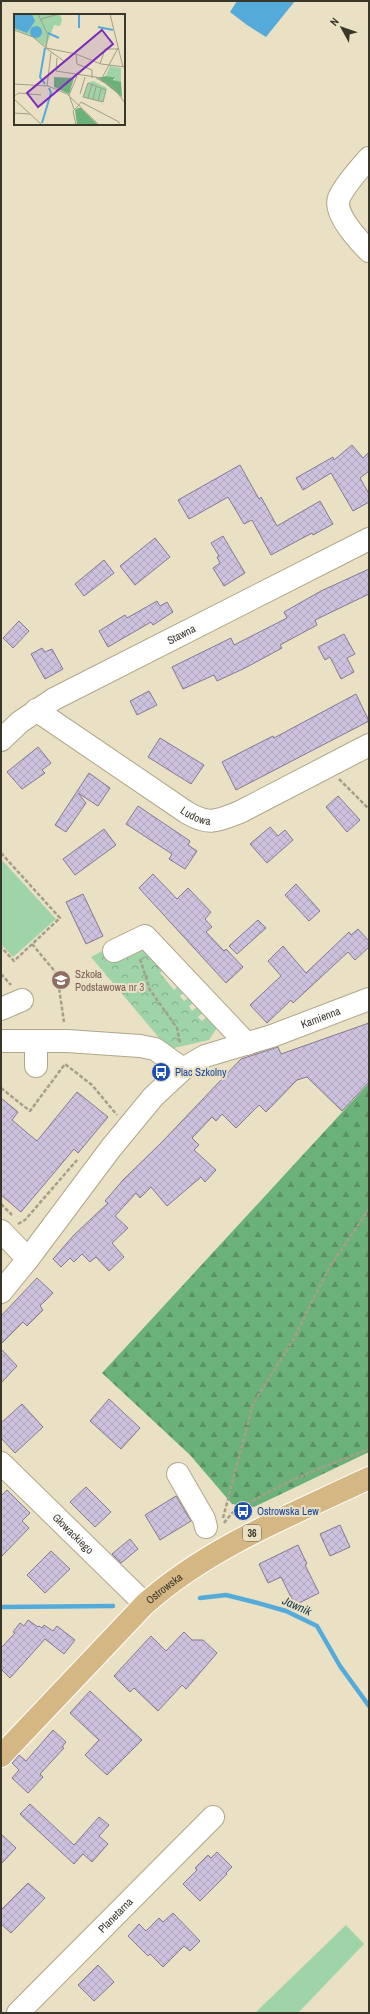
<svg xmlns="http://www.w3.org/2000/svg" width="370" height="2014" viewBox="0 0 370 2014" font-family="'Archivo Narrow',sans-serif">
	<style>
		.grass { fill: #9ed4a8 }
		.forest { fill: url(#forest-firs) }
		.park { fill: url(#park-crowns) }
		.water { fill: #54abd9 }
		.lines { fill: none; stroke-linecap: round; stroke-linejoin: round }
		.stream { stroke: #54abd9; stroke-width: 4.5 }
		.building { fill: url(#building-cross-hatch); stroke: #847992 }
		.minor-casing { stroke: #afa68b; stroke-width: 24 }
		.major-casing { stroke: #fff; stroke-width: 24 }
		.path { stroke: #a59f89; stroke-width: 2.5; stroke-dasharray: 4 2; stroke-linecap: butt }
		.minor { stroke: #fff; stroke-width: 22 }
		.major { stroke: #d4b783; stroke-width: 22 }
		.labels { text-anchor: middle; stroke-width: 4; stroke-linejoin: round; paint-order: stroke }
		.shield { fill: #eae1c5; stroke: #6e6958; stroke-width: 1 }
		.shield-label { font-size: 10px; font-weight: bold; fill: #39362a }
		.street-label { font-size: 11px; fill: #39362a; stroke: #eae1c5 }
		.education-label { font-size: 11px; fill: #785e54; stroke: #eae1c5; text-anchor: start }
		.transit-label { font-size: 11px; fill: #164399; stroke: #eae1c5; text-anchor: start }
		.water-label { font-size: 12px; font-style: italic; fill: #12394c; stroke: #eae1c5 }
		.inset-river { fill: none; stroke: #54abd9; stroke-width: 2 }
		.inset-road { fill: none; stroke: #a39d87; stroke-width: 1 }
		.view { fill: #7b2cbf; fill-opacity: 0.15; stroke: #7b2cbf; stroke-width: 2 }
		.inset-edge { fill: none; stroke: #39362a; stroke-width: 2 }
	</style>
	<defs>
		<pattern id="forest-firs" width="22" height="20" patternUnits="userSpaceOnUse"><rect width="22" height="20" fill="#6bb17a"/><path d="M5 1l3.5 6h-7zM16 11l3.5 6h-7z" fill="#599164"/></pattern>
		<pattern id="park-crowns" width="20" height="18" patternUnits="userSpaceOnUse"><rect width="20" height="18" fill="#9ed4a8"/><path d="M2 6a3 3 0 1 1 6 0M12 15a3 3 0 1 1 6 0" fill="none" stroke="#82ad89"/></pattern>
		<pattern id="building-cross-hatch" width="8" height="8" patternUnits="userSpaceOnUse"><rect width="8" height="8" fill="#cdc2dd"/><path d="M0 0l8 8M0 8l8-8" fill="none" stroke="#b1a7be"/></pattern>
	</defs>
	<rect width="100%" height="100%" fill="#eae1c5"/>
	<path class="grass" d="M1,859L56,919L13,957L1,944Z
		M346,1925L364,1944L298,2013H255Z"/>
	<path class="forest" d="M369,1083V1452L254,1507L232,1504L190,1455L102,1373Z"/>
	<path class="park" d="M136,946L168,965L160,973L174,990L183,982L189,988L180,996L184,1001L194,994L198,999L189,1006L192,1011L202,1003L207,1009L198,1017L202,1021L211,1013L217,1028L209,1040L174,1048L171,1052L91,957L106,949Z"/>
	<path class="water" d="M237,1H295L266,37L247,25L230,12Z"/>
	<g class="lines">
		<path class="stream" d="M200,1598L226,1595L254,1602L286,1611L317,1626L340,1666L369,1706
			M1,1607L113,1606"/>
	</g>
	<path class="building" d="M352,445L363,458L369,452V471L360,478L369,494V502L353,511L331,473L303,490L296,478L333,457L334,460Z
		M240,465L259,499L261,497L277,526L320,501L333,524L313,535L312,533L271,555L252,520L244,524L228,497L189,519L178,500Z
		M223,536L245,573L224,586L213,568L220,563L217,557L219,556L211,543Z
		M155,538L170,557L135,585L120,566Z
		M104,560L114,573L84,596L75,584Z
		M369,569V594L315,620L317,625L280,645L282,648L245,668L217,681L214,675L183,689L172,667L231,638L234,645L287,618L284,612L321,591Z
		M157,601L160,606L167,602L173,612L153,625L151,622L108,647L99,631L125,615L127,618Z
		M19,621L29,631L13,648L3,638Z
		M344,634L355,654L347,658L354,672L341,679L330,657L325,660L318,647Z
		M42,648L45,652L52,649L63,669L45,679L31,654Z
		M149,691L157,705L137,715L130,701Z
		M356,694L369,721L236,790L222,762L273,736L274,738Z
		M160,738L204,765L191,784L148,757Z
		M38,747L51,763L42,770L45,773L22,789L7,772Z
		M89,773L110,788L98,806L78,793L86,803L66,832L55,825Z
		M338,796L360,820L347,832L326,807Z
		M138,806L190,841L188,845L197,851L185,869L169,859L172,854L126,824Z
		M270,827L278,836L285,830L293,840L267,863L250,844Z
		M104,829L116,845L75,875L63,859Z
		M153,874L177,899L188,888L211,912L205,919L212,927L206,932L224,951L226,949L243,967L226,983L139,888Z
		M296,884L320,911L309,921L285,895Z
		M83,894L103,936L86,944L66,902Z
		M258,920L266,928L237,954L229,946Z
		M358,929L369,941V947L355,960L348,952L293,1003L291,1000L267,1023L250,1005L281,976L268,961L283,946L306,973L349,932L351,935Z
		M369,1023V1082L342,1111L307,1077L297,1080L266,1112L259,1105L236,1128L222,1114L216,1121L212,1117L192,1138L199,1145L194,1150L216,1170L205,1182L201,1177L167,1206L151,1187L140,1198L136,1193L115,1216L128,1228L112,1243L124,1257L109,1271L96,1257L90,1262L82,1254L74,1262L70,1258L61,1267L53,1259L74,1235L108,1203L105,1201L123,1180L162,1142L241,1059L278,1047L281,1054Z
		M77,1092L108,1117L78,1153L74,1149L21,1212L1,1195V1098L18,1112L12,1120L37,1141Z
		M37,1278L53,1293L40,1306L43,1310L27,1326L23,1322L1,1344V1316Z
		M1,1349L17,1366L1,1383Z
		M109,1399L140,1428L121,1449L90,1421Z
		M22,1404L43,1427L15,1453L1,1438V1423Z
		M86,1487L111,1512L95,1527L70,1502Z
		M7,1490L30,1513L22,1521L29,1528L1,1557V1496Z
		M176,1496L191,1521L160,1540L145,1515Z
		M340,1525L350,1547L330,1556L320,1534Z
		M130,1539L138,1549L121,1563L112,1554Z
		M298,1545L307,1564L305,1565L319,1593L295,1605L281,1577L268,1583L259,1564Z
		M51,1551L70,1569L45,1593L27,1575Z
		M28,1620L38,1627L39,1626L42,1628L44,1625L53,1631L57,1626L75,1640L64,1654L45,1639L10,1678L1,1669V1648L15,1633L13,1632L20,1623L24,1626Z
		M184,1632L192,1640H203L217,1653L186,1689L182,1685L158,1711L134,1688L130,1692L114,1676L151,1636L166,1651Z
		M90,1691L142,1740L107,1775L85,1755L99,1740L70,1713Z
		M53,1730L66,1742L62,1747L64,1748L40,1774L43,1777L28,1793L12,1778L19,1770L12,1763L19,1755L26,1761Z
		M30,1804L74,1845L99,1817L109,1825L99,1836L108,1844L92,1862L83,1854L74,1864L20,1814Z
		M1,1834L16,1848L1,1864Z
		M217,1852L232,1867L226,1873L227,1874L200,1901L183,1884L197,1870L195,1868L208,1855L211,1858Z
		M28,1883L45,1898L11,1933L1,1924V1910Z
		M173,1913L200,1941L190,1951L184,1946L163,1967L150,1954L148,1956L128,1936L139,1924L146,1931L159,1918L163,1922Z
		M98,1965L114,1982L94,2001L78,1985Z"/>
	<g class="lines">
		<g class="minor-casing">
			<g id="minor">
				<path d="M369,158C360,168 344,186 339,198C333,214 359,241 369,251"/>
				<path id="s1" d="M36,710L186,812C209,826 217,821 240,812L369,745"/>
				<path id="s2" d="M1,740L20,722L54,699L369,539"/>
				<path d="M114,951L145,936L247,1044"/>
				<path d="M1,1009L22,1000"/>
				<path d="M1,1041H67L140,1046L155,1049L183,1069"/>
				<path d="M36,1066V1041"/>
				<path id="s3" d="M1,1231L28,1259L111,1148L153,1097L183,1069L205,1056L272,1036L369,999"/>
				<path d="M1,1292L28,1259"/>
				<path id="s4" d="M1,1463L145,1604"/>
				<path d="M178,1474L204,1519L206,1527"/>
				<path id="s5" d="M18,2013L213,1817"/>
			</g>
		</g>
		<g class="major-casing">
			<g id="major">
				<path id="s6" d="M1,1756L145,1604C210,1546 292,1515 369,1478"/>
			</g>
		</g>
		<path class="path" d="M339,779L369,809
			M1,853L60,918L14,961L1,947
			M32,944L57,974L64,1022
			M140,959L150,990L177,1028L180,1043
			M1,974L11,985
			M1,1088L30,1111L65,1064L92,1085L117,1115
			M1,1204L12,1215
			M18,1224L25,1220L77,1160
			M223,1518L253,1404L293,1340L329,1268L369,1209
			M224,1523L232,1513L265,1494L294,1479L369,1449"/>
		<use href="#minor" class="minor"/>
		<use href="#major" class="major"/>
	</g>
	<defs>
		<g id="school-disc" transform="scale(1)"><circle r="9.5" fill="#8d6e63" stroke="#eae1c5"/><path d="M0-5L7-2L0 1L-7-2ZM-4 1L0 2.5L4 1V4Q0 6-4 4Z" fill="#fff"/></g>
		<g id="bus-disc" transform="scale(1)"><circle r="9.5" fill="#1a4fb4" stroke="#eae1c5"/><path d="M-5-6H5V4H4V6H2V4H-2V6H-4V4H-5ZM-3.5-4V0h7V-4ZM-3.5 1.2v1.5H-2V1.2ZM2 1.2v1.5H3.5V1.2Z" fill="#fff"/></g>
	</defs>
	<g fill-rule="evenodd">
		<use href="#school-disc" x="61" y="980"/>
		<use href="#bus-disc" x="161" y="1072"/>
		<use href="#bus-disc" x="243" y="1511"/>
	</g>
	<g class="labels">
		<rect class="shield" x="243" y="1525" width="18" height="16" rx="3"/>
		<g class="shield-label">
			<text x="252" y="1537">36</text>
		</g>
		<g class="street-label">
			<text dy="4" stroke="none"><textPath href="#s2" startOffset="210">Stawna</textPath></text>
			<text dy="4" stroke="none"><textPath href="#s1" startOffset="192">Ludowa</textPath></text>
			<text dy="4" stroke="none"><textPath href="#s3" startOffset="432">Kamienna</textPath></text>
			<text dy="4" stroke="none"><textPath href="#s4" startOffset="101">Głowackiego</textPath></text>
			<text dy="4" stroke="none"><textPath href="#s6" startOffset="234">Ostrowska</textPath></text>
			<text dy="4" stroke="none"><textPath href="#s5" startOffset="138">Planetarna</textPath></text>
		</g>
		<g class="education-label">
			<text x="75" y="978">Szkoła<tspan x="75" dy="13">Podstawowa nr 3</tspan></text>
		</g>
		<g class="transit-label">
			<text x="175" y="1076">Plac Szkolny</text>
			<text x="257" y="1515">Ostrowska Lew</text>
		</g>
		<g class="water-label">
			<text transform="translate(297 1606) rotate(24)" y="4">Jawnik</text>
		</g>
	</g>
	<g transform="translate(14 14)">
		<rect width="111" height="111" fill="#eae1c5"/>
		<path d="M96,52L107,54V68H102L99,62H92Z" fill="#9ed4a8"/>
		<path d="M92,62L101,63L99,66L107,68L108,83L84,64ZM40,63L60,64L55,80L40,73ZM64,94H67L84,111H63L61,96Z" fill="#6bb17a"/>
		<path d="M0,0H46L48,6L46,12L40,11L32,33L19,23L0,15Z" fill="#9ed4a8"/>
		<path d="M79,67L93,74L89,88L69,83L74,69Z" fill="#9ed4a8"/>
		<path d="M0,0H18L21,7L13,19L0,14ZM16 18a6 6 0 1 1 12 0a6 6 0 1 1-12 0Z" fill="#54abd9"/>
		<path class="inset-river" d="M84,13L99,16M65,14V0M34,19L45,24M31,34L26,63L31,70M28,109L37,79L35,74"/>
		<path class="inset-road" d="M24,0L34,21L32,34M96,0L109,53M27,5L45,0M0,16L19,23L32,34L62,40L87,50L111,53M32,34L51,48M62,40L63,50L78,56V64M43,44L42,57L88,64L104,34M86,50L91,35H104M82,64L99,73L111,89M74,69L92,76L89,88L69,83ZM0,70L34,72L53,80L85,111M33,72L37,39M66,80L71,63M0,82L5,79L27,81M74,84L78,70M0,85L28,111M79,86L82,73M84,87L87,75M65,91L67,88L105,108V111M60,95L55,81L63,62M0,99L16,100M62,111L59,97L65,91"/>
		<path class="view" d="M88,16L99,30L24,93L13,79Z"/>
		<rect width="111" height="111" class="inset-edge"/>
	</g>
	<rect width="370" height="2014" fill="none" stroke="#39362a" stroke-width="4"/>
	<g transform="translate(342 28) rotate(310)" stroke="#eae1c5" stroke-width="3" paint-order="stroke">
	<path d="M0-3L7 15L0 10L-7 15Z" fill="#39362a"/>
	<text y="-6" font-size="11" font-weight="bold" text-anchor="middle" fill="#39362a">N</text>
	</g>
</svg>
